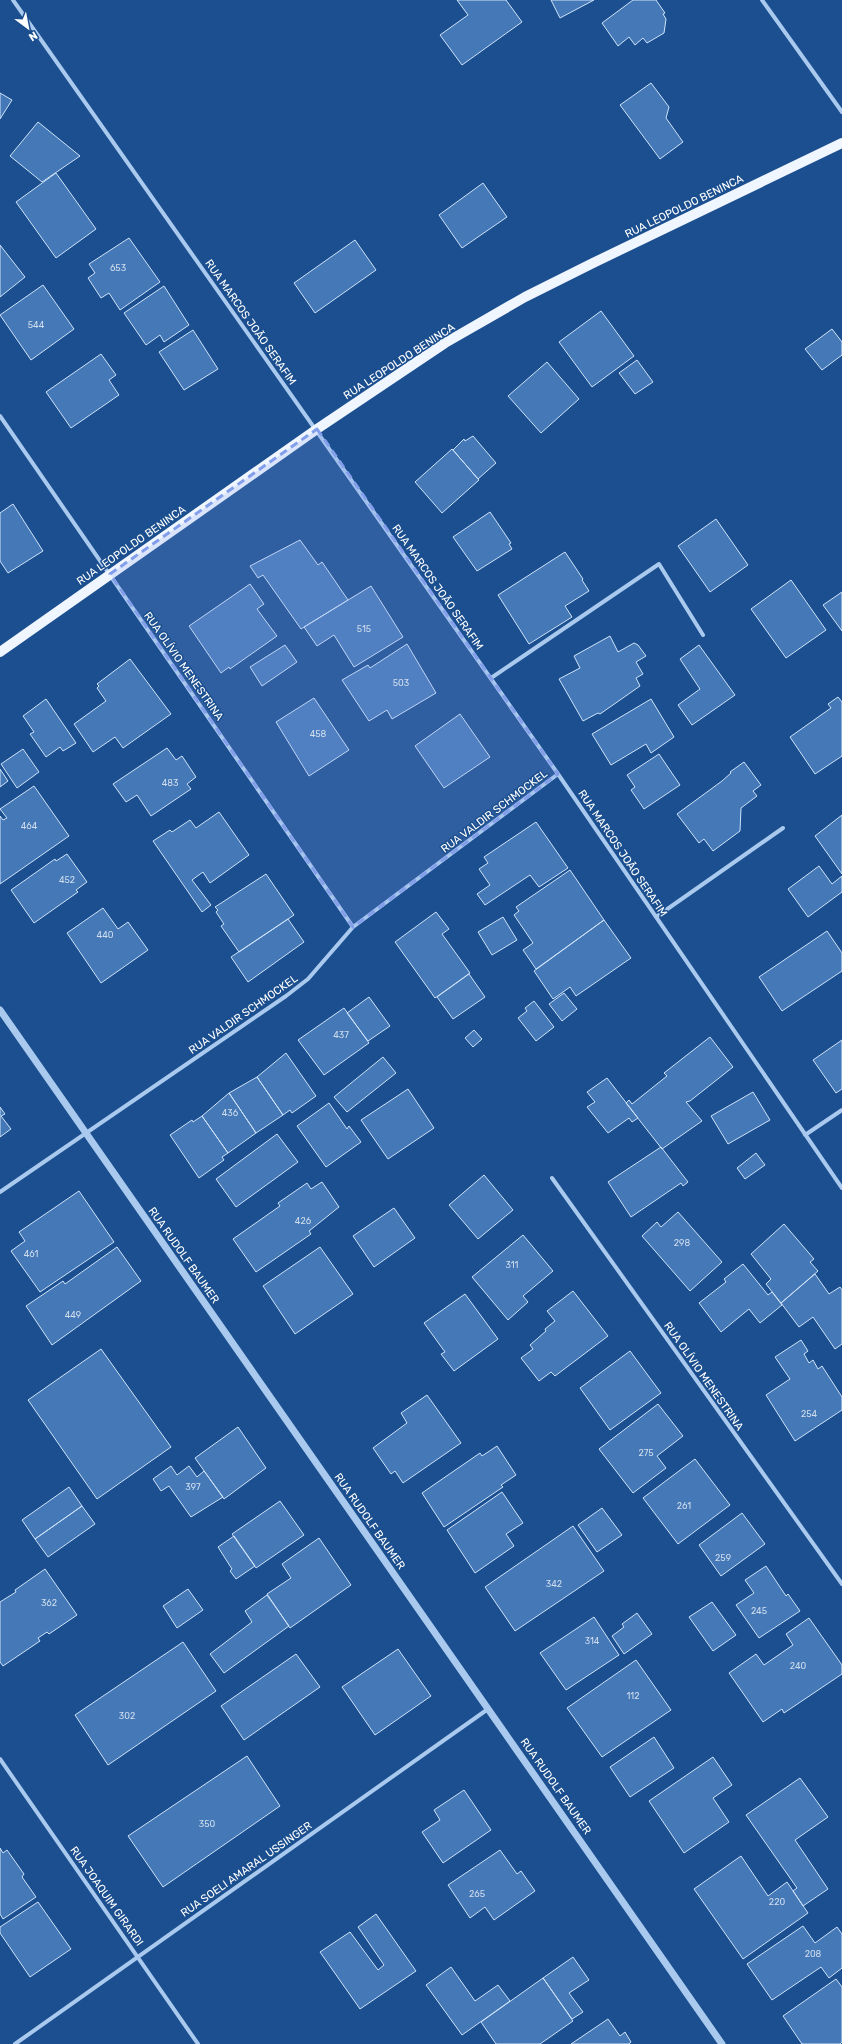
<svg xmlns="http://www.w3.org/2000/svg" width="842" height="2044" viewBox="0 0 842 2044" font-family="Rubik,sans-serif">
	<style>
		.building { fill: #4478b7; stroke: #cfe3fa }
		.lines { fill: none; stroke-linecap: round; stroke-linejoin: round }
		.minor { stroke: #a9c9ee; stroke-width: 4 }
		.tertiary { stroke: #a9c9ee; stroke-width: 7 }
		.primary { stroke: #f0f6ff; stroke-width: 10 }
		.marked { fill: #839eea; fill-opacity: 0.2; stroke: #839eea; stroke-width: 3; stroke-dasharray: 8 5; stroke-linejoin: round }
		.labels { text-anchor: middle; stroke-width: 3; stroke-linejoin: round; paint-order: stroke }
		.number-label { font-size: 9px; fill: #d0dded }
		.street-label { font-size: 11px; fill: #fff; stroke: #1b4f8f }
	</style>
	<rect width="100%" height="100%" fill="#1b4f8f"/>
	<path class="building" d="M457,0H506L522,22L462,65L440,35L468,15Z
		M551,0H594L560,18Z
		M633,0H656L665,13L663,14L666,19L664,33L647,43L643,38L635,45L629,37L618,46L602,23Z
		M651,83L669,107L666,118L683,142L660,159L620,105Z
		M0,93L12,100L0,119Z
		M38,122L80,156L42,182L10,156Z
		M56,173L96,229L56,258L16,202Z
		M483,183L507,217L462,248L439,215Z
		M129,238L160,282L120,310L109,293L101,298L88,278L95,273L89,264Z
		M355,240L376,270L315,313L294,283Z
		M0,245L25,277L0,297Z
		M43,285L74,329L31,360L0,315Z
		M164,286L189,325L164,342L160,335L146,345L124,313Z
		M601,311L634,356L592,387L559,342Z
		M832,329L842,342V355L822,370L805,349Z
		M193,330L218,369L184,390L159,352Z
		M101,354L116,375L109,380L119,395L71,428L46,392Z
		M637,360L653,382L635,394L619,373Z
		M547,362L579,399L541,433L508,396Z
		M473,436L496,463L478,479L453,450L464,439L465,441Z
		M452,449L479,480L442,513L415,482Z
		M13,504L43,551L8,573L0,561V513Z
		M490,512L511,543L509,544L512,549L477,571L453,537Z
		M716,519L748,565L710,592L678,546Z
		M300,540L318,565L322,562L348,600L301,629L263,575L258,578L250,566Z
		M565,552L583,579L582,580L589,591L565,606L572,617L529,644L498,595Z
		M791,580L826,630L786,658L751,609Z
		M250,584L264,604L257,609L277,636L230,669L229,667L221,673L189,626Z
		M371,586L403,637L354,667L334,635L317,646L304,627Z
		M842,592V631L823,605Z
		M610,636L618,652L634,643L638,645L646,656L636,662L643,674L636,678L640,686L600,714L598,713L583,721L559,679L580,668L574,656Z
		M407,644L436,693L392,719L387,710L369,721L342,680L368,665L370,668Z
		M285,645L297,662L262,686L250,667Z
		M699,645L735,695L692,725L678,705L700,689L680,659Z
		M130,659L171,714L123,748L115,737L93,752L74,724L106,701L97,688L99,686L97,684Z
		M838,697L842,702V756L815,774L790,737L831,708L828,704Z
		M314,698L349,750L309,776L276,722Z
		M46,699L76,743L63,751L60,747L46,757L30,734L34,732L23,716Z
		M651,699L674,737L651,753L646,744L611,765L592,734Z
		M460,714L490,757L444,788L415,746Z
		M167,748L176,760L182,756L196,777L187,784L191,789L151,816L137,795L126,802L113,784Z
		M23,749L39,772L17,788L1,764Z
		M659,754L680,785L644,809L631,790L635,787L627,775Z
		M744,762L761,785L753,791L757,796L741,808L740,831L713,851L704,839L699,843L677,814L722,781L731,773L730,772Z
		M0,769L8,781L0,787Z
		M34,786L69,836L0,884V816L3,820L7,818L0,809Z
		M219,812L249,855L210,883L203,872L192,880L211,905L202,912L153,841L170,830L172,832L190,820L196,828Z
		M842,815V874L815,836Z
		M536,822L568,868L539,887L530,875L485,905L477,894L490,885L479,869L488,863L484,857Z
		M67,854L87,882L76,890L78,892L34,923L11,890L55,859L56,861Z
		M819,866L832,884L842,876V892L808,917L788,889Z
		M570,870L604,920L536,969L523,950L533,943L514,915L519,911L516,907Z
		M266,874L294,915L239,952L221,926L224,924L216,912L218,910L215,907Z
		M103,908L118,929L128,922L148,950L101,983L67,933Z
		M436,912L449,929L442,934L470,973L435,998L395,942Z
		M503,917L517,940L492,955L478,932Z
		M288,919L304,942L248,982L231,957Z
		M604,920L631,958L576,996L570,987L553,999L534,971Z
		M827,931L842,953V971L782,1011L759,977Z
		M469,974L485,997L453,1019L437,997Z
		M564,993L577,1009L562,1021L549,1004Z
		M369,997L390,1026L368,1041L347,1013Z
		M534,1001L554,1027L536,1041L518,1018L527,1011L525,1008Z
		M344,1008L369,1043L324,1075L298,1040Z
		M474,1030L482,1039L473,1047L465,1038Z
		M710,1037L733,1067L690,1101L686,1102L702,1121L662,1149L626,1103L629,1100L632,1104L667,1076L664,1073Z
		M842,1040V1089L836,1093L813,1060Z
		M286,1053L316,1096L292,1113L290,1110L283,1115L257,1077Z
		M383,1057L396,1073L347,1112L334,1097Z
		M257,1077L283,1115L256,1133L229,1093Z
		M607,1078L638,1118L632,1122L629,1118L608,1133L587,1107L595,1102L587,1092Z
		M408,1089L434,1128L388,1159L361,1120Z
		M753,1092L770,1120L728,1144L711,1116Z
		M229,1093L256,1133L228,1153L202,1116Z
		M329,1103L347,1129L349,1126L361,1142L326,1167L297,1126Z
		M0,1107L5,1114L1,1116L11,1129L0,1137Z
		M202,1116L228,1153L222,1157L224,1160L199,1178L170,1135L192,1120L193,1122Z
		M277,1134L298,1162L236,1207L216,1179Z
		M661,1147L688,1182L683,1186L681,1183L631,1217L608,1182Z
		M756,1153L765,1165L745,1179L737,1168Z
		M484,1175L513,1210L478,1239L449,1205Z
		M322,1182L339,1207L309,1231L311,1234L256,1272L233,1239L280,1206L278,1203L307,1183L311,1189Z
		M79,1191L114,1242L40,1292L11,1251L25,1241L19,1232Z
		M394,1208L415,1238L374,1267L353,1236Z
		M678,1212L722,1262L690,1291L642,1236L657,1222L661,1227Z
		M784,1224L814,1259L810,1262L818,1271L781,1303L766,1284L771,1279L751,1254Z
		M523,1235L553,1271L523,1296L528,1302L508,1320L472,1277Z
		M117,1247L141,1281L52,1345L26,1306L63,1281L65,1284Z
		M320,1247L353,1294L295,1334L263,1286Z
		M743,1264L768,1295L772,1292L782,1305L760,1323L749,1309L721,1332L699,1303L726,1282L724,1279Z
		M815,1274L829,1294L840,1287L842,1290V1344L835,1349L813,1317L799,1327L781,1303Z
		M573,1291L608,1336L555,1376L551,1372L539,1381L521,1358L533,1349L530,1345L546,1331L545,1329L555,1321L547,1311Z
		M465,1294L498,1339L454,1371L441,1354L445,1352L424,1323Z
		M801,1340L808,1351L804,1354L809,1363L813,1360L818,1369L822,1366L842,1397V1410L795,1441L766,1395L790,1379L775,1357Z
		M101,1349L171,1447L97,1499L28,1400Z
		M630,1351L661,1393L610,1430L580,1388Z
		M427,1395L461,1443L403,1483L395,1471L391,1474L373,1448L407,1423L401,1413Z
		M658,1404L683,1436L657,1456L666,1468L633,1493L599,1449Z
		M238,1427L266,1468L224,1499L195,1458Z
		M497,1446L516,1475L501,1485L503,1487L444,1527L422,1493L480,1453L482,1456Z
		M695,1459L730,1505L678,1544L643,1498Z
		M171,1466L177,1475L189,1466L197,1477L204,1471L223,1497L191,1517L169,1486L161,1491L153,1479Z
		M69,1487L82,1506L35,1539L22,1520Z
		M502,1492L523,1523L506,1534L514,1546L475,1573L447,1530Z
		M280,1501L304,1535L256,1568L232,1534Z
		M82,1506L95,1524L48,1557L35,1539Z
		M602,1508L622,1535L597,1552L578,1525Z
		M742,1513L765,1544L721,1576L699,1545Z
		M573,1526L604,1571L515,1631L485,1587Z
		M234,1536L255,1566L236,1579L230,1571L232,1569L218,1547Z
		M319,1538L351,1585L290,1628L267,1594L291,1578L282,1564Z
		M766,1566L786,1596L788,1594L800,1611L759,1638L736,1605L754,1593L745,1580Z
		M45,1569L77,1615L49,1634L47,1632L38,1638L40,1641L3,1666L0,1662V1602L16,1592L15,1590Z
		M188,1589L203,1610L177,1628L163,1606Z
		M267,1595L289,1626L224,1673L210,1654L252,1622L245,1611Z
		M712,1602L736,1635L713,1651L689,1617Z
		M637,1613L652,1634L624,1654L612,1636L624,1627L622,1624Z
		M594,1617L619,1655L566,1690L540,1653Z
		M809,1618L842,1665V1674L784,1713L782,1709L763,1722L729,1673L756,1654L764,1665L793,1645L786,1634Z
		M183,1642L216,1691L108,1765L75,1715Z
		M398,1649L431,1696L375,1735L342,1687Z
		M296,1654L320,1687L244,1740L221,1706Z
		M636,1660L671,1710L602,1757L567,1708Z
		M654,1737L674,1768L630,1797L610,1767Z
		M247,1756L280,1806L163,1887L128,1836Z
		M713,1757L732,1785L713,1798L729,1822L684,1853L649,1801Z
		M800,1778L828,1817L795,1840L828,1889L803,1906L793,1891L797,1888L746,1815Z
		M464,1790L491,1830L443,1863L422,1832L440,1820L434,1810Z
		M0,1848L3,1853L7,1850L24,1874L22,1877L36,1897L3,1919L0,1914Z
		M500,1850L517,1874L521,1871L535,1891L494,1920L485,1907L470,1918L448,1885Z
		M741,1856L768,1896L787,1882L808,1913L743,1959L694,1889Z
		M38,1902L71,1949L30,1977L0,1933V1927Z
		M376,1914L416,1971L360,2009L320,1952L350,1932L378,1970L384,1965L358,1927Z
		M803,1926L815,1943L837,1927L842,1934V1968L829,1978L821,1967L772,2000L747,1964Z
		M573,1957L589,1980L569,1993L583,2012L572,2019L543,1978Z
		M451,1967L475,2001L498,1985L510,2001L462,2035L426,1985Z
		M543,1978L573,2021L540,2044H496L481,2022Z
		M836,1979L842,1987V2042L840,2044H802L783,2016Z
		M608,2019L620,2036L625,2032L631,2042L629,2044H571Z"/>
	<g class="lines">
		<path class="minor" d="M13,0L558,774L842,1188
			M762,0L842,112
			M0,416L353,927
			M491,678L659,564L703,635
			M656,917L783,828
			M805,1135L842,1110
			M552,1178L842,1584
			M0,1192L286,996L308,979L353,927L558,774
			M0,1759L198,2044
			M15,2044L488,1709"/>
		<path class="tertiary" d="M0,1010L722,2044"/>
		<path class="primary" d="M0,652L317,429L445,343L525,297L593,263L842,143"/>
	</g>
	<path class="marked" d="M317,429L558,774L353,927L110,574Z"/>
	<g class="labels">
		<g class="number-label">
			<text x="118" y="271">653</text>
			<text x="36" y="328">544</text>
			<text x="364" y="632">515</text>
			<text x="401" y="686">503</text>
			<text x="318" y="737">458</text>
			<text x="170" y="786">483</text>
			<text x="29" y="829">464</text>
			<text x="67" y="883">452</text>
			<text x="105" y="938">440</text>
			<text x="341" y="1038">437</text>
			<text x="230" y="1116">436</text>
			<text x="303" y="1224">426</text>
			<text x="682" y="1246">298</text>
			<text x="31" y="1257">461</text>
			<text x="512" y="1268">311</text>
			<text x="73" y="1318">449</text>
			<text x="809" y="1417">254</text>
			<text x="646" y="1456">275</text>
			<text x="193" y="1490">397</text>
			<text x="684" y="1509">261</text>
			<text x="723" y="1561">259</text>
			<text x="554" y="1587">342</text>
			<text x="49" y="1606">362</text>
			<text x="759" y="1614">245</text>
			<text x="592" y="1644">314</text>
			<text x="798" y="1669">240</text>
			<text x="633" y="1699">112</text>
			<text x="127" y="1719">302</text>
			<text x="207" y="1827">350</text>
			<text x="477" y="1897">265</text>
			<text x="777" y="1905">220</text>
			<text x="813" y="1957">208</text>
		</g>
		<g class="street-label">
			<text transform="translate(684 206) rotate(-26)" y="4">RUA LEOPOLDO BENINCA</text>
			<text transform="translate(251 322) rotate(55)" y="4">RUA MARCOS JOÃO SERAFIM</text>
			<text transform="translate(399 361) rotate(-33)" y="4">RUA LEOPOLDO BENINCA</text>
			<text transform="translate(131 545) rotate(-35)" y="4">RUA LEOPOLDO BENINCA</text>
			<text transform="translate(438 587) rotate(55)" y="4">RUA MARCOS JOÃO SERAFIM</text>
			<text transform="translate(184 666) rotate(55)" y="4">RUA OLÍVIO MENESTRINA</text>
			<text transform="translate(494 811) rotate(-37)" y="4">RUA VALDIR SCHMOCKEL</text>
			<text transform="translate(623 853) rotate(56)" y="4">RUA MARCOS JOÃO SERAFIM</text>
			<text transform="translate(243 1014) rotate(-35)" y="4">RUA VALDIR SCHMOCKEL</text>
			<text transform="translate(184 1255) rotate(55)" y="4">RUA RUDOLF BAUMER</text>
			<text transform="translate(704 1376) rotate(55)" y="4">RUA OLÍVIO MENESTRINA</text>
			<text transform="translate(370 1521) rotate(55)" y="4">RUA RUDOLF BAUMER</text>
			<text transform="translate(556 1786) rotate(55)" y="4">RUA RUDOLF BAUMER</text>
			<text transform="translate(246 1869) rotate(-35)" y="4">RUA SOELI AMARAL USSINGER</text>
			<text transform="translate(107 1896) rotate(55)" y="4">RUA JOAQUIM GIRARDI</text>
		</g>
	</g>
	<g transform="translate(28 28) rotate(148)" stroke="#1b4f8f" stroke-width="3" paint-order="stroke">
	<path d="M0-3L7 15L0 10L-7 15Z" fill="#ffffff"/>
	<text y="-6" font-size="11" font-weight="bold" text-anchor="middle" fill="#ffffff">N</text>
	</g>
</svg>
